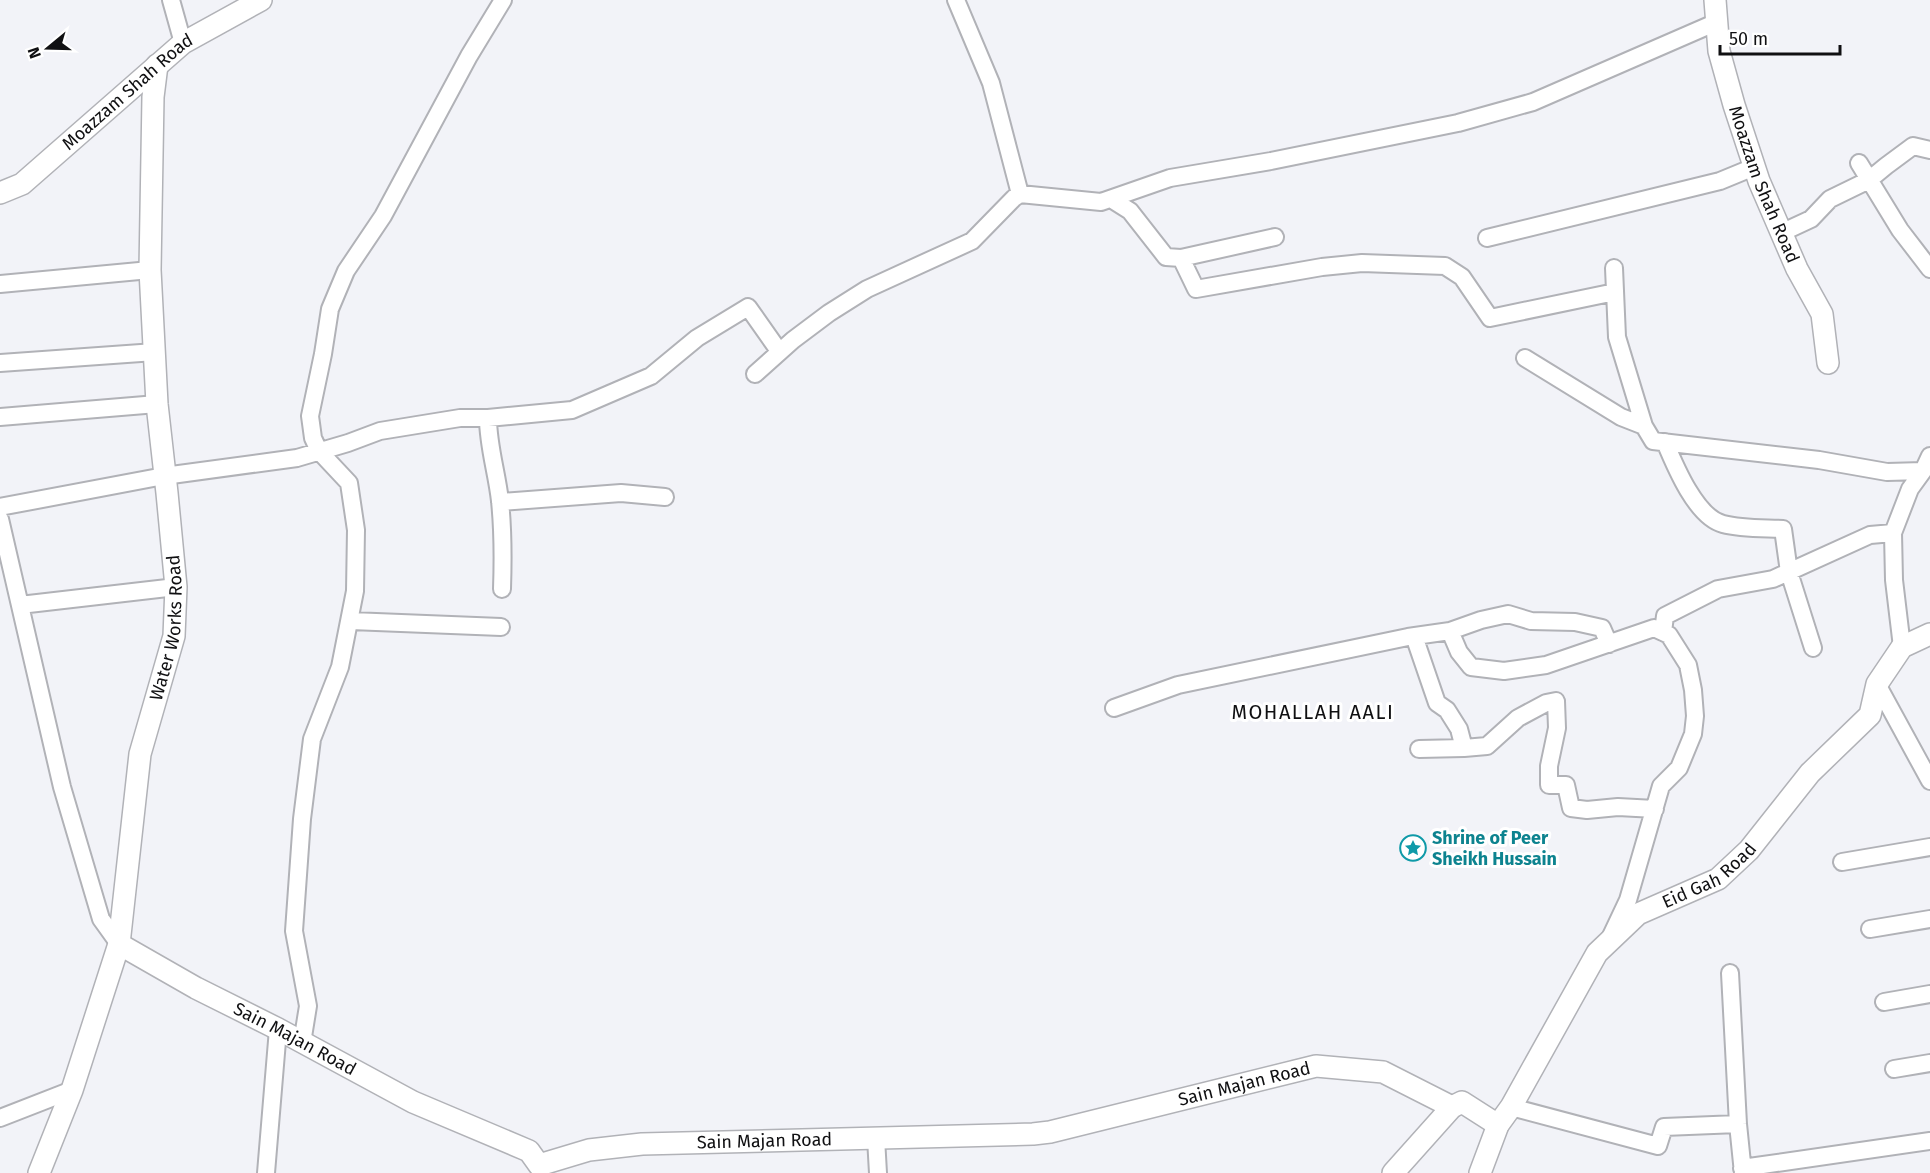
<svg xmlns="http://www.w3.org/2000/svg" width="1930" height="1173" viewBox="0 0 1930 1173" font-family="'Fira Sans',sans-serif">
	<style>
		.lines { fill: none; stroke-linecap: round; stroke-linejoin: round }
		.minor-casing { stroke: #b1b2b7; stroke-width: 20 }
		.tertiary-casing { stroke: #b1b2b7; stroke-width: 24 }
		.minor { stroke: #fff; stroke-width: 16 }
		.tertiary { stroke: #fff; stroke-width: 21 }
		.labels { text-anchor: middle; stroke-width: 6; stroke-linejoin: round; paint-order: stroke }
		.street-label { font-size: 18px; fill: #101012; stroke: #fff }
		.culture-label { font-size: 18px; font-weight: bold; fill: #0d838f; stroke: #fff; text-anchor: start }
		.neighbourhood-label { font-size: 20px; letter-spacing: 1.5px; fill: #101012; stroke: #fff }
	</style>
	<rect width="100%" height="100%" fill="#f2f3f8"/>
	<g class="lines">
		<g class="minor-casing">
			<path id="minor" d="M171,0L183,43
				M956,0L991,83L1020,194
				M1859,163L1900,230L1930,269
				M1111,199L1130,211L1166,257L1181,258L1196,289L1322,267L1362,263L1445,266L1462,277L1490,318L1615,292
				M1781,233L1811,219L1830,199L1869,180L1886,166L1913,146L1930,150
				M1487,238L1720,181L1754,167
				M1181,258L1275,237
				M1614,268L1617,337L1644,426L1653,441L1819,460L1887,472L1923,471
				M0,284L150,270
				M1525,358L1621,417L1644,426
				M0,363L155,352
				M755,374L793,340L829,313L867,289L972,241L1014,198L1020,194L1101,202L1170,178L1271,161L1458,123L1533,102L1717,22
				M0,417L157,404
				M488,418C488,446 497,473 500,501C503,530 503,560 502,589
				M1665,442C1675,466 1696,517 1723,524C1742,529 1764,528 1783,529L1789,572L1813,648
				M500,502L621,493L665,497
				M0,507L164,476L297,458L348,443L380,431L460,418H488L572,410L651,376L697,338L748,307L779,351
				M0,519L62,787L101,919L119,944
				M20,605L176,587
				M351,621L501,627
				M1450,631L1459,652L1471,667L1504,671L1546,665L1654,628L1669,635L1688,665L1693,690L1695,716L1693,734L1679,768L1661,786L1628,900L1611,936
				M1663,632L1665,616L1718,589L1773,579L1870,535L1893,533
				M1414,636L1437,703L1447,710L1459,729L1464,748L1419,749
				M1902,647L1894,580L1893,533L1910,489L1923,471L1930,456
				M1877,684L1930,781
				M1114,708L1178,685L1408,637L1450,631L1481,620L1508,614L1531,621L1575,622L1602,628L1609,644
				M1464,748L1487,746L1518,718L1546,703L1556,701L1557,728L1549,766V785H1566L1571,808L1587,810L1618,807L1655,809
				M1842,862L1930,847
				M1870,929L1930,919
				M1730,973L1738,1124L1743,1173
				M1884,1002L1930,994
				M302,1043L308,1006L294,931L302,819L312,739L340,667L355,591L356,530L349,483L319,451L313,438L310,416L323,354L330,309L346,271L383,216L469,56L503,0
				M1894,1069L1930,1063
				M1511,1107L1658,1146L1664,1127L1738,1124
				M0,1118L72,1090
				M876,1138L878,1173
				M1742,1168L1930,1141
				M266,1173L278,1029"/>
		</g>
		<g class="tertiary-casing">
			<g id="tertiary">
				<path id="s1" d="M1715,0L1719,51L1734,105L1759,181L1797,269L1822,314L1828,363"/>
				<path id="s2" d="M0,193L22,184L183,43L261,0"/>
				<path id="s3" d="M119,944L196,988L278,1029L413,1102L529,1151L539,1165L589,1150L642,1144L1033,1134L1050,1132L1316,1066L1383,1072L1452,1107"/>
				<path id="s4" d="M39,1173L72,1090L119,944L140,754L174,636L176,587L167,493L157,404L150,270L153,97L157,65"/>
				<path d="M1393,1173L1452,1107L1462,1102L1498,1125"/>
				<path id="s5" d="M1480,1173L1498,1125L1511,1107L1597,953L1638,914L1718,879L1749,850L1810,773L1870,715L1877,684L1902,647L1930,634"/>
			</g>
		</g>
		<use href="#minor" class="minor"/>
		<use href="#tertiary" class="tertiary"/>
	</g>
	<defs>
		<g id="sight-ring" transform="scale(1.35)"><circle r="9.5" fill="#fff" stroke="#0f9aa8" stroke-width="1.5"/><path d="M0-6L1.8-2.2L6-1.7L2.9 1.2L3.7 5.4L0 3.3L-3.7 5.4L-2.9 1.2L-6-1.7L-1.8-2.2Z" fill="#0f9aa8"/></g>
	</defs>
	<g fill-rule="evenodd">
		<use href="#sight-ring" x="1413" y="848"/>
	</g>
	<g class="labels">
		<g class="street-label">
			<text dy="6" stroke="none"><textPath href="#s2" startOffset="164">Moazzam Shah Road</textPath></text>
			<text dy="6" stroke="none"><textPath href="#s1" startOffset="192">Moazzam Shah Road</textPath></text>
			<text dy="6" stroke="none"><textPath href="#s4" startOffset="564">Water Works Road</textPath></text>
			<text dy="6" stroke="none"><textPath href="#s5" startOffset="388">Eid Gah Road</textPath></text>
			<text dy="6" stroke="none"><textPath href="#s3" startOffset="200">Sain Majan Road</textPath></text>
			<text dy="6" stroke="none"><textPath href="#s3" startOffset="1191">Sain Majan Road</textPath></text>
			<text dy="6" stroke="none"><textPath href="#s3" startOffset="705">Sain Majan Road</textPath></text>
		</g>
		<g class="culture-label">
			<text x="1432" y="844">Shrine of Peer<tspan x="1432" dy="21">Sheikh Hussain</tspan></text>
		</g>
		<g class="neighbourhood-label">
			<text x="1313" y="719">MOHALLAH AALI</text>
		</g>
	</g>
	<g transform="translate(48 48) rotate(251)" stroke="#ffffff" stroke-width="4.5" paint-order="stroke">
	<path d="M0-4.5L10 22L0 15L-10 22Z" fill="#101012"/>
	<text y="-9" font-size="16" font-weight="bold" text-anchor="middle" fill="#101012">N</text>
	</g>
	<path d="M1720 45v9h120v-9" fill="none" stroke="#101012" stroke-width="3"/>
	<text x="1729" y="45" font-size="18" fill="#101012" stroke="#ffffff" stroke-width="4.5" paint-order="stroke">50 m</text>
</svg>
